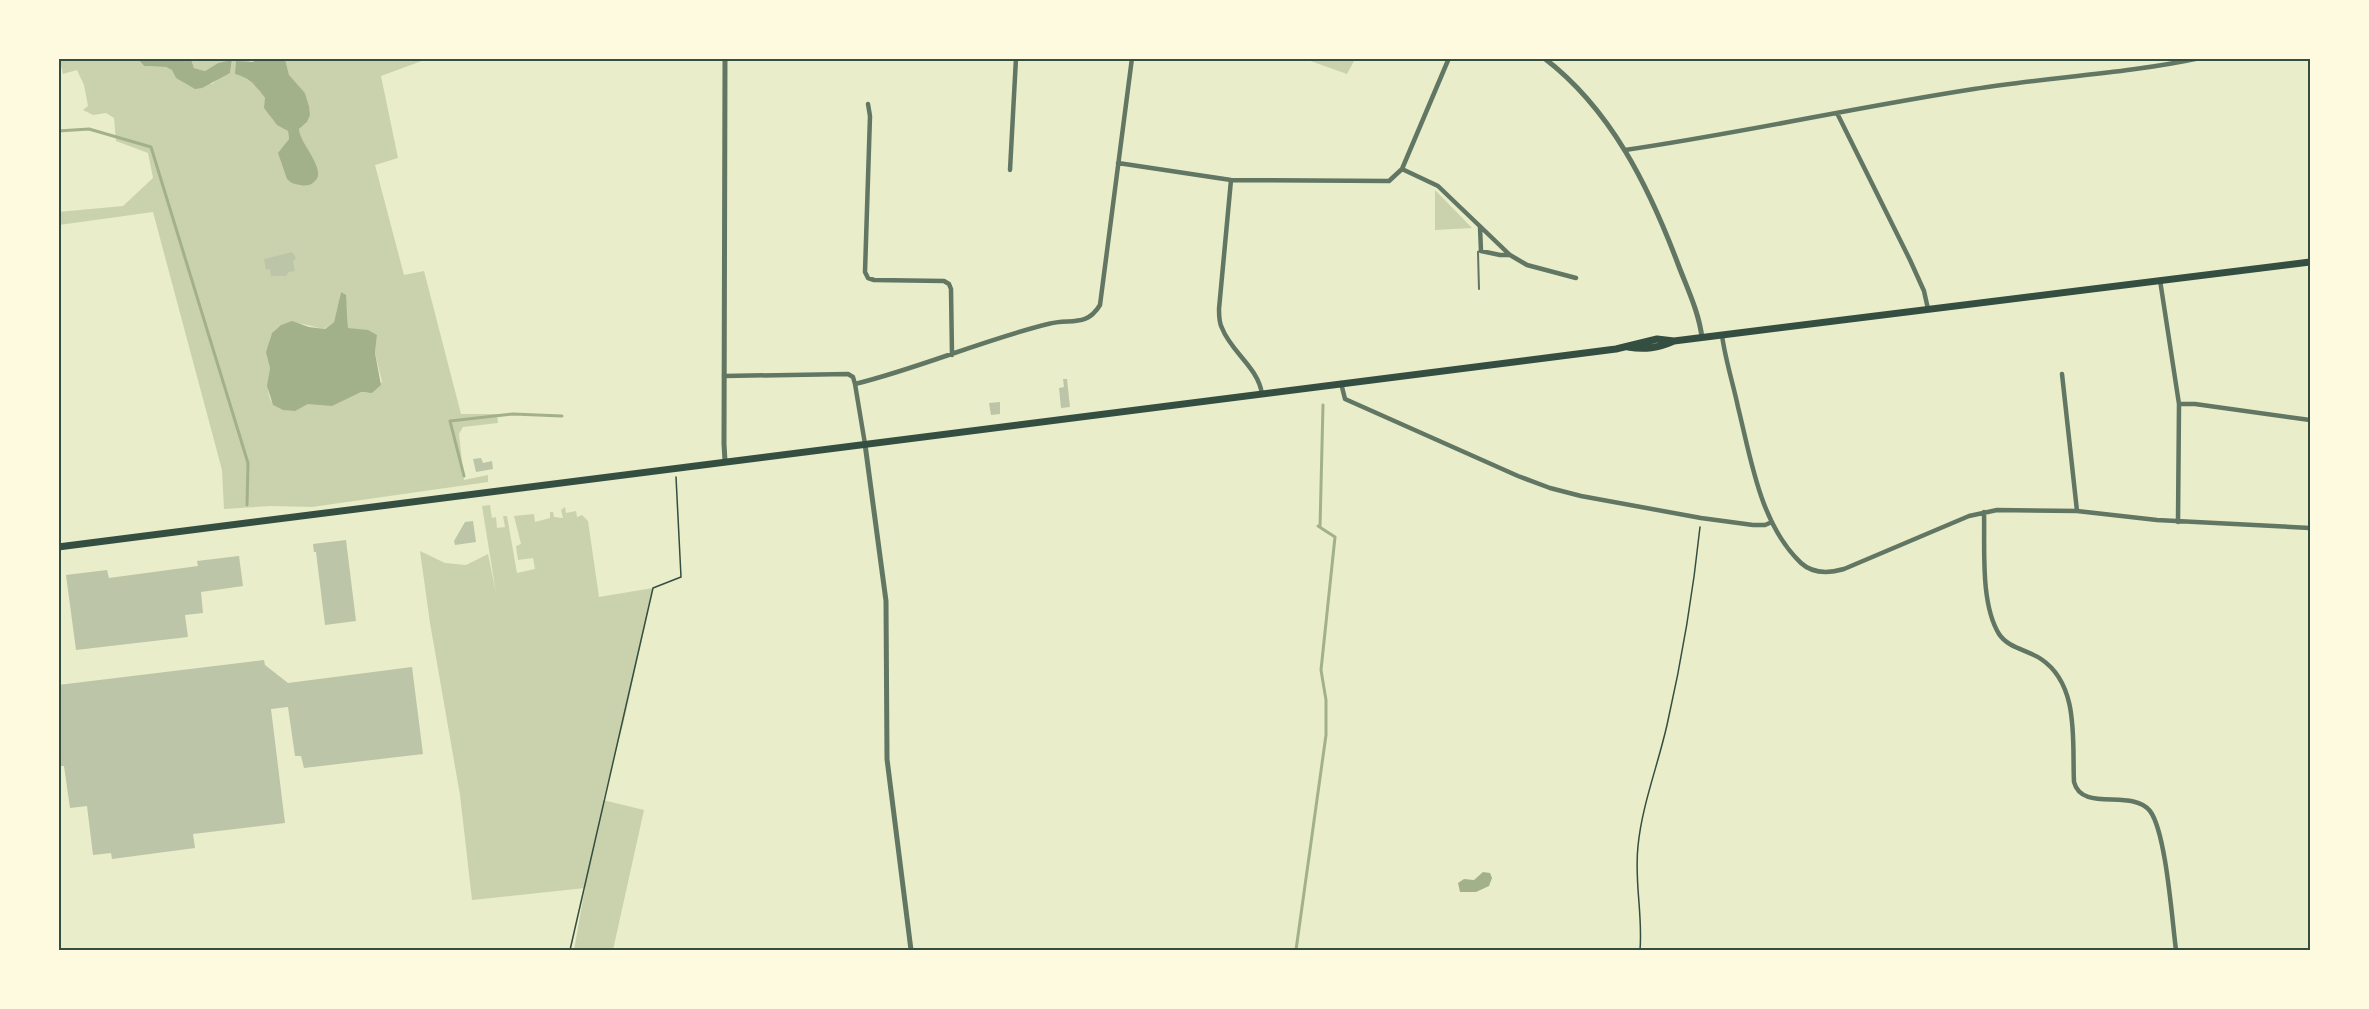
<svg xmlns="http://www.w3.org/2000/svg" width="2369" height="1009" viewBox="0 0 2369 1009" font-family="'Fira Sans Condensed',sans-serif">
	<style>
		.green { fill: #cad2ad; fill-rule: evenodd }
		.water { fill: #a3b18a }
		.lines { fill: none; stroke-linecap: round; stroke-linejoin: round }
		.stream { stroke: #a3b18a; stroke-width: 3 }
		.building { fill: #bcc5a7 }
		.path { stroke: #344e41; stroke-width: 1.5 }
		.service { stroke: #617663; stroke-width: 2 }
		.minor { stroke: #617663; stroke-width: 4.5 }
		.tertiary { stroke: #617663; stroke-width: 5 }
		.primary { stroke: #344e41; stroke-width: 7 }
		.neatline { fill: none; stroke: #344e41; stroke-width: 2 }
	</style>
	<rect width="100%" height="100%" fill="#e9edc9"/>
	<path class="green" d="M61,59H138L144,66L166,67L212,84L221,76L230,73L232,61L218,63L205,71L194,68L191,59H260L244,63L243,76L256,86L265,98L268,110L273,120L288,131L289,139L284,146L303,143L299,136V129L307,122L309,106L305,93L289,76L285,59H427L381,76L398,158L375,165L404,275L424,271L461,414H497L498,423L463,427L459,434L464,480L488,475V482L312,507L271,506L224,509L222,470L153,212L59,225L58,212L123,206L153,178L148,153L116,141L114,118L106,113L93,115L83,110L88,106L84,85L77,70L63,74L60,62ZM341,292L347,307L348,328L377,335L375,353L382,382L367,393L361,392C350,396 338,403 326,405C320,406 314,401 308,404C298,407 293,413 282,409C264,404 268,383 270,369C272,354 263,337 279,327C292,318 311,327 324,329L334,322Z
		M1305,59H1355L1347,74Z
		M1435,190L1472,228L1435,230Z
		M490,505L492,518L496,517L497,528L505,527L503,516H507L517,573L535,569L533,558L518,560L516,546L521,544L514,516L534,514L535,522L550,518V512H553L554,517L563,518L561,510L565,507L566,513L576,511L577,517L582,515L588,521L599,597L653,588L624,721L603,800L644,810L613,950H574L585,888L472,900L460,795L430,623L420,551L445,563L466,565L488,554L496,593L482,506Z"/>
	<path class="water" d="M138,59H191L194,68L205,71L218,63L232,60L230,73L202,88L195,89L176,78L172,70L166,67L144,66Z
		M260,59H285L289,75L305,93L309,106L310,115L307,122L299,129C299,143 329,171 314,182C310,186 305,186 300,185C294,184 291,183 287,179L278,153L289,139L288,131L277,125L264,108L265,98C256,86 250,78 235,74L236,61L252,62Z
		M341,292L346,295L348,328L368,330L377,335L375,353L381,385L372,393L361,392L332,406L308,404L295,411L283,410L273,405L267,386L270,368L266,352L272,333L281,325L292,321L309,327L325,329L334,322Z
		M1483,872L1490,873L1492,878L1489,886L1476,892H1460L1458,883L1464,879L1474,880Z"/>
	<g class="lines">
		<path class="stream" d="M58,131L89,129L151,147L248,463L247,505
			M464,476L450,421L513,414L562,416
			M1320,527L1323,405
			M1296,950L1326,735V700L1321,670L1335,537L1318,526"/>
	</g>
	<path class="building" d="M292,252L296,258L293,261L295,271L289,272L286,276H271L270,269L266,270L264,259Z
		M1063,379H1067L1070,407L1061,408L1059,388L1064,387Z
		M1000,402V414L991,415L989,403Z
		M481,458L483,463L492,461L493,469L476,472L473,459Z
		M473,521L476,542L455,545L454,541L465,522Z
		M346,540L356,621L325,625L316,552H314L313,544Z
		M239,556L243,586L201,592L203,613L185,615L188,637L76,650L66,575L107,570L109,578L198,566L197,561Z
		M264,660L265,665L288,683L412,667L423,754L304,768L301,756H295L288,707L271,709L285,823L193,834L195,848L112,859L111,853L93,855L87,806L70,808L64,766H58V685Z"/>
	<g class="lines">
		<path class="path" d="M570,950L653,588L681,577L676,477
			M1640,950C1643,915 1634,881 1638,846C1642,805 1658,765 1667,725C1682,659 1693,594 1700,527"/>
		<path class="service" d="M1479,289L1478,252L1480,251"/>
		<path class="minor" d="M868,104L870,116L865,272L868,278L874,280L944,281L949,284L951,289L952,355
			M1837,113L1910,260L1924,291L1928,309
			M1625,150C1742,133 1857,107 1974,89C2049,77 2125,74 2200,58
			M1118,163L1231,180L1389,181L1402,169L1449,58
			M1402,169L1438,186L1510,255L1527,265L1576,278
			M1010,170L1016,58
			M1231,180L1219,309C1219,316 1219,323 1222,328C1231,352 1258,367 1262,394
			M1480,227L1481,251L1500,255H1510
			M2160,280L2179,404L2178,522
			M1722,335C1725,359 1733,383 1738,407C1751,459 1760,524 1801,563C1813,574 1830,573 1844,569L1969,516L1997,510L2077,511L2157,520L2310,528
			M2062,374L2077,511
			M724,376L848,374L853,377L855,384C920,368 983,340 1048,324C1070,318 1086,328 1100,305L1132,58
			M1341,383L1345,399L1518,476L1550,488L1581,496L1701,518L1753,525H1765L1772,522
			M855,384L865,444
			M2179,404H2195L2310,420
			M1984,512C1985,547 1980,603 1999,634C2008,648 2028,650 2041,659C2080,685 2072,742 2074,782C2082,813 2132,788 2150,811C2166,832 2172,920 2176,950"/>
		<path class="tertiary" d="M725,58L724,444L725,461
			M1544,58C1611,109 1649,187 1678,264C1687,288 1699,312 1702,338
			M865,444L886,601L887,759L911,950"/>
		<path class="primary" d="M1628,347C1645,350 1658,348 1674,341L2310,262
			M58,547L1616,349L1657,339L1674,341"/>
	</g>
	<rect width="2369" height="1009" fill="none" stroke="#fefae0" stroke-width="120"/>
	<rect x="60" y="60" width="2249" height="889" class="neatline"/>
</svg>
